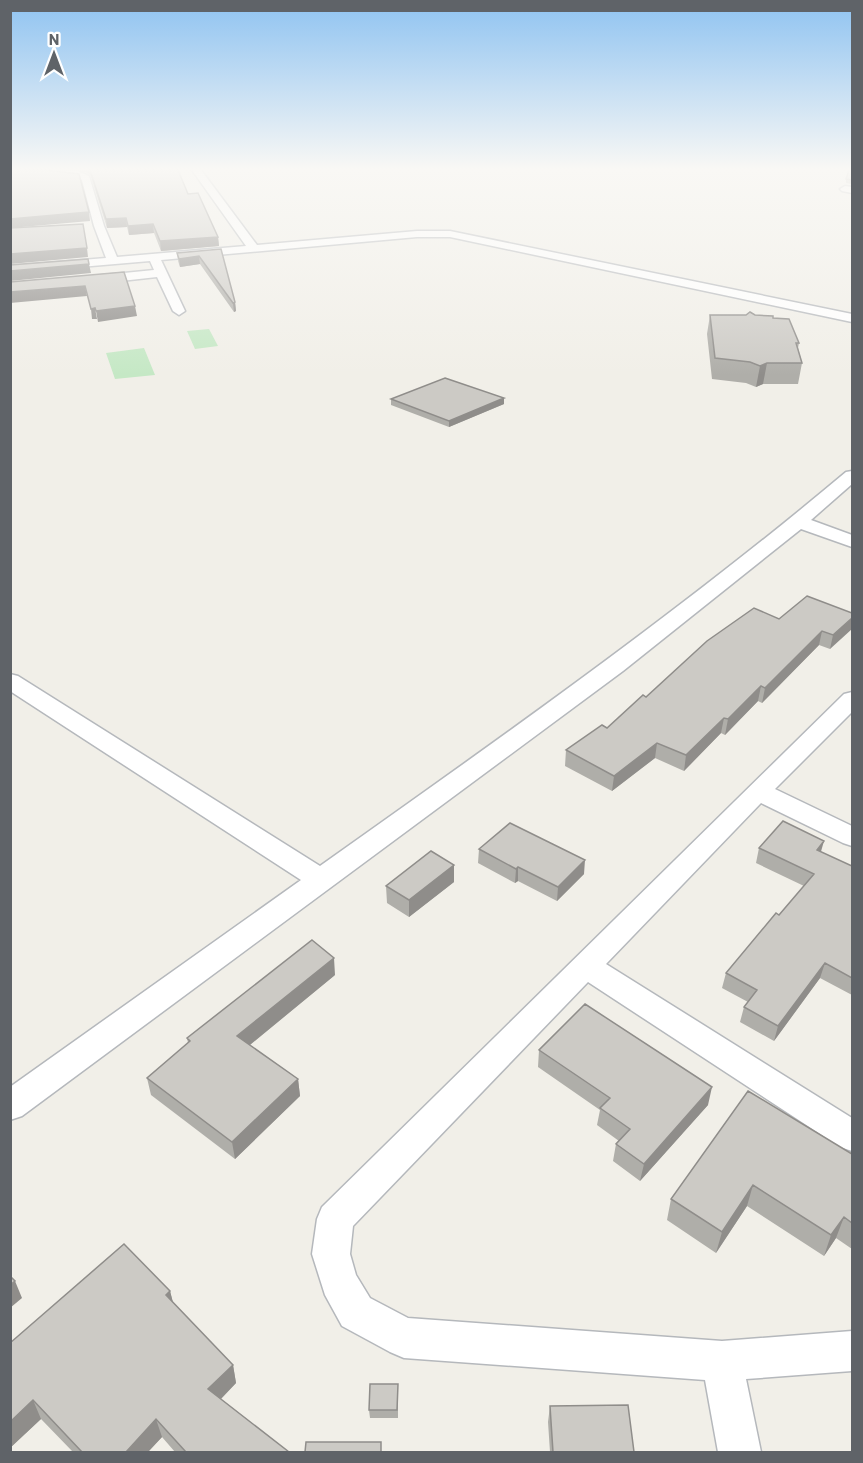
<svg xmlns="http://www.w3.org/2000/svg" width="863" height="1463" viewBox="0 0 863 1463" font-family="Barlow,sans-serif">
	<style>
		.green { fill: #c5e8c5 }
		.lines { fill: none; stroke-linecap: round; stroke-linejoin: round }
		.minor-casing { stroke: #b5b8bc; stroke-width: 3 }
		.minor { fill: #fff; fill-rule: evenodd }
		.wall { fill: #afaea9 }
		.shaded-wall { fill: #8f8d8a }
		.building { fill: #cccac5; stroke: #8f8d8a; stroke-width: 1.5 }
	</style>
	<rect width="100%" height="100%" fill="#f1efe8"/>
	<path class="green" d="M209,329L218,346L195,349L187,331Z
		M144,348L155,375L115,379L106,353Z"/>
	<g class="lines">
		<g class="minor-casing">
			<path id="minor" d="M25,170L77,171L89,176L104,226L117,257L246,246L192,170H201L257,245L417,231H450L852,314V322L450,237H417L161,260L185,311L179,315L173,311L157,277L94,284L88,280L94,276L154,270L150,261L10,273V266L106,258L94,226L82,180L75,177L29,173Z
				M845,186L852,187V193L842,191L840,189Z
				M852,471V484L811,520L852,535V547L801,529L623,671L22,1116L10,1120V1087L301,880L10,691V674L18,676L320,866C499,739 678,613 846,472Z
				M852,692V712L775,789L852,826V846L843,843L761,803L606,964L852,1118V1151L840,1147L588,982L353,1226L350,1254L356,1275L370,1298L408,1318L722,1341L852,1331V1371L746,1379L761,1452H718L705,1380L404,1358L390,1352L342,1326L325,1295L312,1254L317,1219L322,1207L844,694Z"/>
		</g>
		<use href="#minor" class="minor"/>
	</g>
	<path class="wall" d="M79,170H178L188,194L218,237L219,246L161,251L154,233L129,235L127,227L107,228L90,174Z
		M852,170V184L846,183V179Z
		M221,249L235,302L236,311L234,312L200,264L180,267L178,261L177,253Z
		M710,315H755L773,318L799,343L798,348L802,363L798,384H763L756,387L746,383L712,379L707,334Z
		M391,399L504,404L449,427L391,405Z
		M852,613L830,649L819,645L762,703L758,701L725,735L721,733L684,771L655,758L612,791L565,766L566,750L607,728L779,619Z
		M759,848L821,852L852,866V995L820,978L774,1041L740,1022L744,1007L748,1002L722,988L726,973L779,915L804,886L756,863Z
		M479,849L584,874L557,901L518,881L515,883L478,863Z
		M454,865V882L409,917L387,903L386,886Z
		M335,975L250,1045L298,1079L300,1096L235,1159L151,1095L147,1078L188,1043L187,1038Z
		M539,1050L708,1105L640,1181L613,1161L616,1144L619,1141L597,1125L600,1110L538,1067Z
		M852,1154V1249L836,1238L824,1256L747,1206L716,1253L667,1220L671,1199Z
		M170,1291L173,1303L233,1365L236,1383L221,1399L289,1452H175L162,1437L148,1452H73L41,1419L10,1448V1343Z
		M398,1392V1418H370L369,1410Z
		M550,1406L634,1452H550L548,1422Z"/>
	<path class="shaded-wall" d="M89,212L90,221L10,228V219Z
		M126,218L127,227L107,228L106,219Z
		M153,224L154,233L129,235L128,226Z
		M218,237L219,246L161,251L160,241Z
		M87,248L88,257L10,264V254Z
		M199,256L200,264L180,267L179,259Z
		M89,264L91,273L10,281V271Z
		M85,286L87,296L10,303V292Z
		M235,302L236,311L234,312L233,303Z
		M135,306L137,316L98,322L96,311Z
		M95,308L97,319H92L91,309Z
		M767,363L763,384L756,387L760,366Z
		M504,398V404L449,427V421Z
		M852,618V629L830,649L833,635Z
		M822,631L819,645L762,703L765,688Z
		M761,686L758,701L725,735L728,719Z
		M724,718L721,733L684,771L686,755Z
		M657,743L655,758L612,791L614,776Z
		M824,841L820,855L817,850Z
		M585,860L584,874L557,901L558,887Z
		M454,865V882L409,917V900Z
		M518,867V881L515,883L516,869Z
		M334,958L335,975L240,1053L237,1036Z
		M825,963L820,978L774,1041L778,1026Z
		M298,1079L300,1096L235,1159L232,1142Z
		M712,1087L708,1105L640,1181L644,1164Z
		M753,1185L747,1206L716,1253L722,1232Z
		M844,1217L836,1238L824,1256L831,1235Z
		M15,1281L22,1298L10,1308V1285Z
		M170,1291L175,1310L166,1295Z
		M233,1365L236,1383L213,1407L208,1389Z
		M33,1400L41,1419L10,1448V1422Z
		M156,1419L162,1437L148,1452H126Z"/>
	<path class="building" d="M10,170H47L79,174L89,212L10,219Z
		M90,170H178L188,194L198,193L218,237L160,241L153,224L128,226L126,218L106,219Z
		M849,170H852V180L846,179Z
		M83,224L87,248L10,254V228Z
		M221,249L235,302L233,303L199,256L179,259L177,253Z
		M88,259L89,264L10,271V265Z
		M124,272L135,306L96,311L95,308L91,309L85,286L10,292V282Z
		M750,312L755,315L773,316V318L789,319L799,343H796L802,363H767L760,366L750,362L715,358L710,315H746Z
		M445,378L504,398L449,421L391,399Z
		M807,596L852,613V618L833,635L822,631L765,688L761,686L728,719L724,718L686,755L657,743L614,776L566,750L602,725L607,728L643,695L646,697L707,641L754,608L779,619Z
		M783,821L824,841L817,850L852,866V978L825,963L778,1026L744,1007L757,990L726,973L776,913L779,915L814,874L759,848Z
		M510,823L585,860L558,887L518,867L516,869L479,849Z
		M431,851L454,865L409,900L386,886Z
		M312,940L334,958L237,1036L298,1079L232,1142L147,1078L190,1041L187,1038Z
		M585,1004L712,1087L644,1164L616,1144L630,1129L600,1108L610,1098L539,1050Z
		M748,1091L852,1154V1223L844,1217L831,1235L753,1185L722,1232L671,1199Z
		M124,1244L170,1291L166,1295L233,1365L208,1389L289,1452H186L156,1419L126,1452H82L33,1400L10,1422V1343Z
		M10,1276L15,1281L10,1285Z
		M370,1384H398L397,1410H369Z
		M628,1405L634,1452H553L550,1406Z
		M306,1442H381V1452H305Z"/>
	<linearGradient id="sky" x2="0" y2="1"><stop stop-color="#8fc3f1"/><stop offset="0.45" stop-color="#f9f8f5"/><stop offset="1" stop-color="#f9f8f5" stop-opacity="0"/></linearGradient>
	<rect width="863" height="375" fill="url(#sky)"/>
	<rect width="863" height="1463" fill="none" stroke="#5f6368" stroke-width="24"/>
	<g transform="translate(54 54)" stroke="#ffffff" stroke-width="4.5" paint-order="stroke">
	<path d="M0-4.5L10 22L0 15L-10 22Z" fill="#5f6368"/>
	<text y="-9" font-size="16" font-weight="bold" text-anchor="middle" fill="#5f6368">N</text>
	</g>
</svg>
